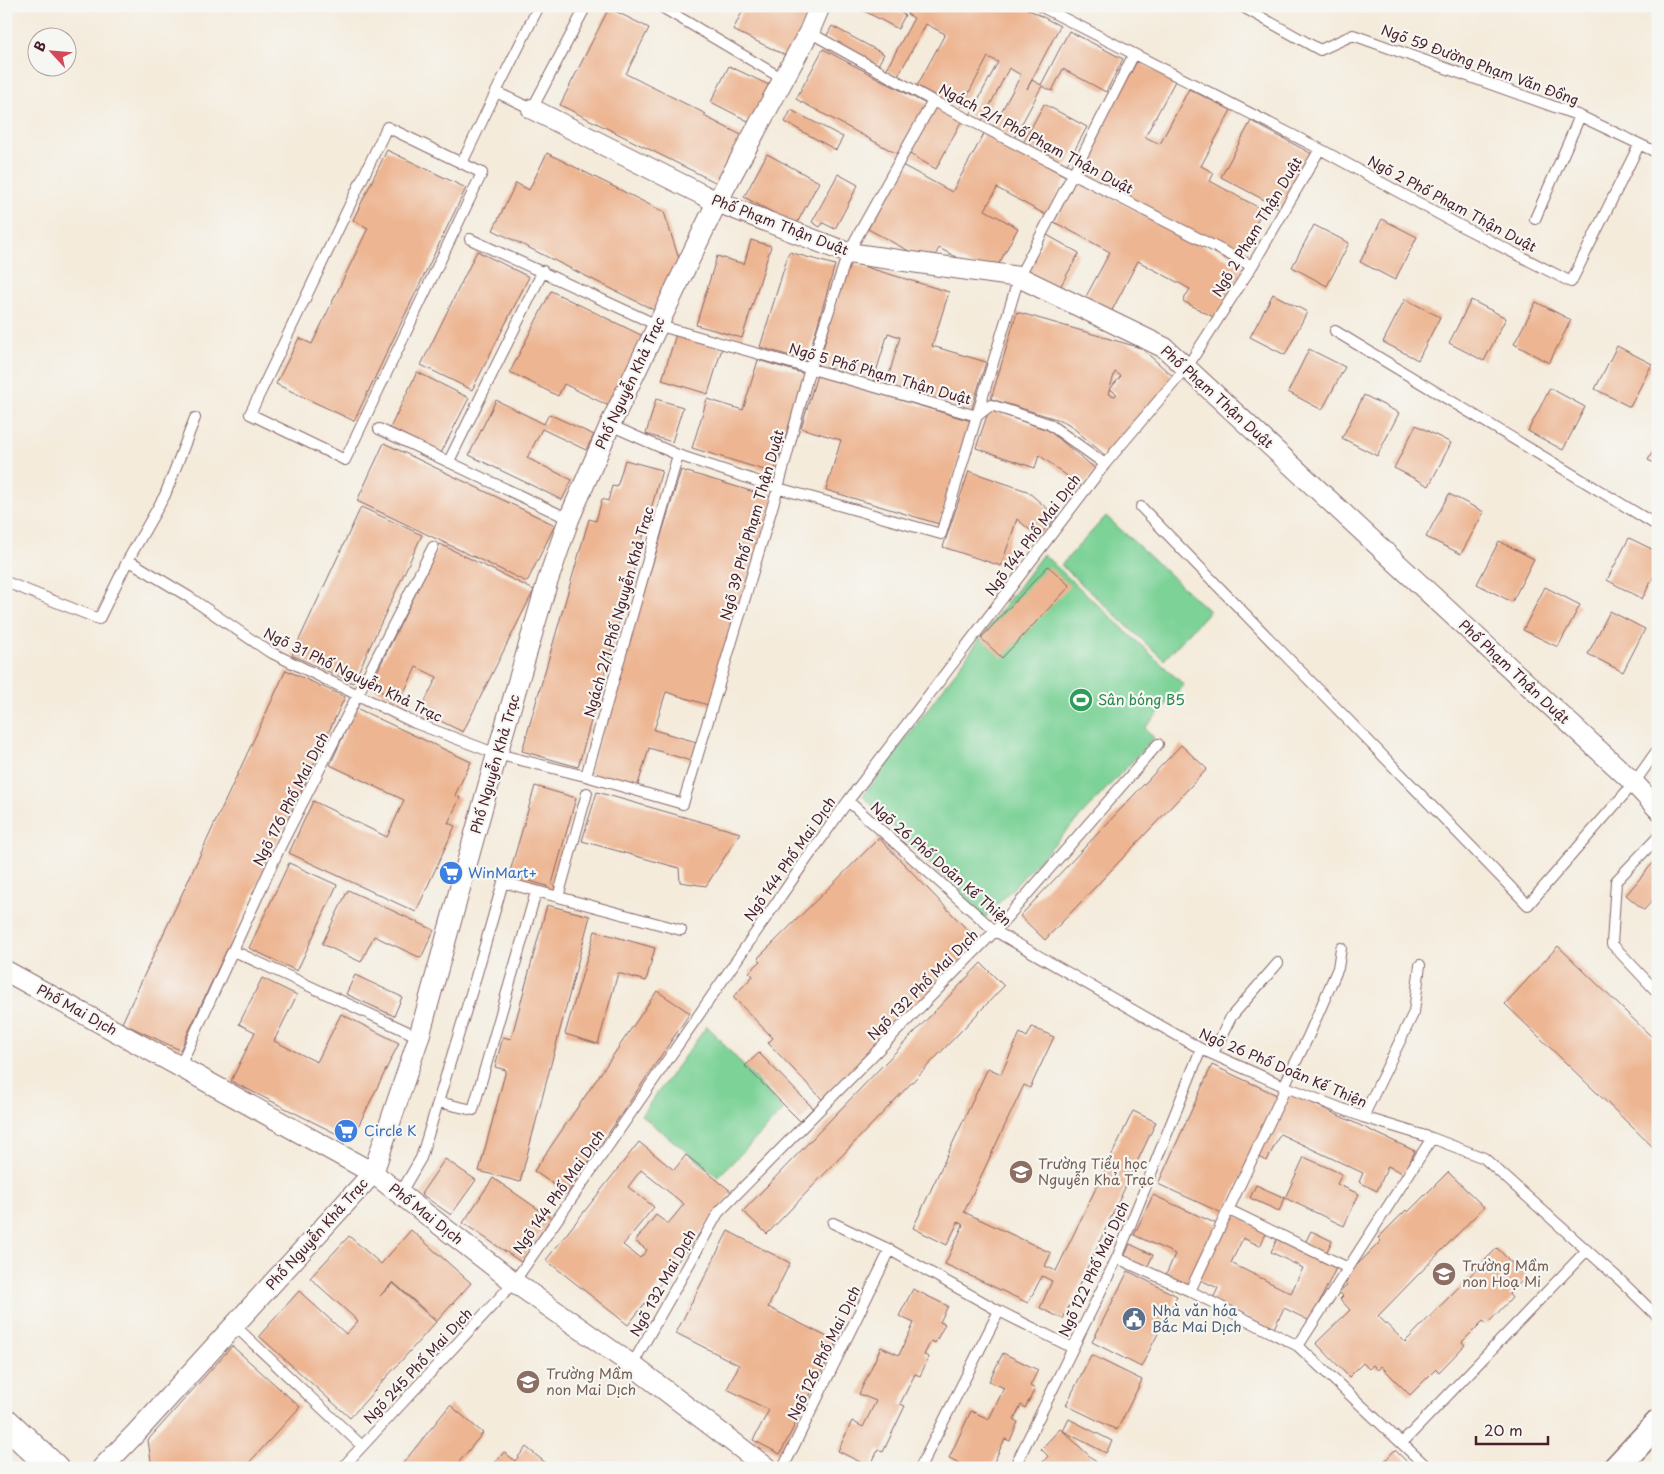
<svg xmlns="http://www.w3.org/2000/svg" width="1664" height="1474" viewBox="0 0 1664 1474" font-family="'Playpen Sans',sans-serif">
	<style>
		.green { fill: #7bd297; stroke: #627861 }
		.building { fill: #edb592; fill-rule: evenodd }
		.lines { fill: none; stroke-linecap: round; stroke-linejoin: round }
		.service-casing { stroke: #866669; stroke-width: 12 }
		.minor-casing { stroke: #866669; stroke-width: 22 }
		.tertiary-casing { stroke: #866669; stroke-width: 28 }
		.secondary-casing { stroke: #866669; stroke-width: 30 }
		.service { stroke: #fff; stroke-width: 10 }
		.minor { stroke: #fff; stroke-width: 20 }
		.tertiary { stroke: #fff; stroke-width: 25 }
		.secondary { stroke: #fff; stroke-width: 28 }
		.labels { text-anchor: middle; stroke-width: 4.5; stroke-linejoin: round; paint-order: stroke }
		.street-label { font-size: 14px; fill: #4a1f2b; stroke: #f6f6f2 }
		.leisure-label { font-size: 14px; fill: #27864d; stroke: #f6f6f2; text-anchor: start }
		.shop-label { font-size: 14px; fill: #366cbe; stroke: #f6f6f2; text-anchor: start }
		.education-label { font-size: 14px; fill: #785e54; stroke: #f6f6f2; text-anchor: start }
		.service-label { font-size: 14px; fill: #4e5e75; stroke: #f6f6f2; text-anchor: start }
	</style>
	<rect width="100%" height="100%" fill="#f6f6f2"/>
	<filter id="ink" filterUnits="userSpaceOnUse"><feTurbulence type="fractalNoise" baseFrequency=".02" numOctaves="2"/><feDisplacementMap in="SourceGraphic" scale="10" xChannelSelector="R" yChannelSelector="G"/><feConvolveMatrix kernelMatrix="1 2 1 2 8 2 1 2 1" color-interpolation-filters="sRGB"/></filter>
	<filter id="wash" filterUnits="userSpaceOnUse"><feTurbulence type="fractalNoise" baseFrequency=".0096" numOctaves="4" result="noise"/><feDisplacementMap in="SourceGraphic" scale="20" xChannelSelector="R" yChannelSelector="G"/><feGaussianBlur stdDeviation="1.12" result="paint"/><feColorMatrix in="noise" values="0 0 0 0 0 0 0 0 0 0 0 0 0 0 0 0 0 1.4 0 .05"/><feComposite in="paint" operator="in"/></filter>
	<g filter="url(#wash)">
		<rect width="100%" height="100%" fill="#f4ebdb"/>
		<path class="green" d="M1106,516L1209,611L1164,660L1061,565Z
			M1043,554L1184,685L1145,728L1154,738L984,919L863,796Z
			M707,1026L784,1110L718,1177L641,1115Z"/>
		<g id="blocks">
			<path class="building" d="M745,6H812L787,56L733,30Z
				M855,6H888L905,15L898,29Z
				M910,6H1022L1060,26L1027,89L1032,80L1041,85L1069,31L1123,59L1106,92L1063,69L1052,91L1042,86L1014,138L993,127L1021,75L1009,68L982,121L970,115L998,62L988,57L960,109L917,86L945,34L926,24L898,76L886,70L914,18L907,14Z
				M609,8L649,28L626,74L706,114L704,116L743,136L719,184L560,105Z
				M832,26L884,54L878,65L826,37Z
				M823,49L928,105L901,156L796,99Z
				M1137,61L1175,81L1145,137L1160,144L1189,89L1231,110L1201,166L1214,173L1210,181L1263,210L1237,257L1078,172Z
				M729,66L769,85L750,122L711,102Z
				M1044,104L1087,127L1066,166L1023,143Z
				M934,105L962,120L936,169L908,153Z
				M791,110L843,137L836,150L785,122Z
				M1251,121L1312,154L1283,210L1221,177Z
				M985,132L1067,177L1046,215L997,188L985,210L1018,228L994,273L981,270L939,248L931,263L868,229L902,165L952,192Z
				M387,150L466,188L354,421L276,384L299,338L312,344L368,228L353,220Z
				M547,153L664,212L679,259L654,310L493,230L516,183L529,190Z
				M767,154L819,182L796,225L744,197Z
				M838,174L858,185L835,229L823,223L820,227L812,222Z
				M1076,179L1244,268L1217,319L1183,301L1190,289L1138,261L1109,316L1083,302L1110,252L1054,222Z
				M1382,219L1417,237L1395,280L1360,262Z
				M1314,225L1349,243L1327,286L1292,267Z
				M1047,235L1079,253L1059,289L1027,272Z
				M751,240L771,246L742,338L696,325L717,256L744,264Z
				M477,251L529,277L472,390L421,365Z
				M789,252L835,265L807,361L760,347Z
				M849,262L949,292L932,346L986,362L971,411L886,385L900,337L888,333L873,382L818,365Z
				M551,291L643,336L609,406L564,384L558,396L510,372Z
				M1273,294L1307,312L1285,355L1250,337Z
				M1405,299L1440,317L1418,360L1383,342Z
				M1471,300L1506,318L1484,361L1449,343Z
				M1536,302L1571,320L1549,363L1514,344Z
				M1017,312L1141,348L1176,379L1108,458L1070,425L1063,421L991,399ZM1115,372L1121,376L1110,389L1117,394L1115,396L1108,394Z
				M676,334L722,348L708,394L662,380Z
				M1617,346L1652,364L1630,407L1595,389Z
				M1309,349L1345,367L1322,410L1288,392Z
				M758,360L805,374L774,473L692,448L707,399L743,410Z
				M417,372L469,398L441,453L390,428Z
				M817,375L971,421L939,524L826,490L841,440L801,428Z
				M1550,388L1585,407L1563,450L1528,431Z
				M1364,395L1399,413L1377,456L1342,438Z
				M656,399L683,407L672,442L646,434Z
				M496,400L544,424L549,414L594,435L586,450L542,429L527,458L572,480L562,500L469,455Z
				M989,410L1048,430L1096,469L1082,487L1039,455L1035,468L976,448Z
				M1416,425L1451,443L1429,486L1394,468Z
				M1658,442V465L1648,460Z
				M384,443L555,525L527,582L357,501Z
				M625,460L662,470L578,767L522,751L589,519L596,521L602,499L608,501L612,486L617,487Z
				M681,470L774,498L711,706L666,692L654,730L700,743L694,762L649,748L637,788L589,774Z
				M969,471L1027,491L1057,517L1038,537L1017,519L1001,566L943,547Z
				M1449,494L1484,512L1461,554L1426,537Z
				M361,507L422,535L353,683L292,655Z
				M1629,538L1658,552V568L1642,599L1607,580Z
				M1499,541L1534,559L1512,602L1477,584Z
				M440,544L534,590L463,732L420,711L437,677L416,667L400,701L370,686Z
				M1048,566L1070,586L1002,658L981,638Z
				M1545,587L1580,605L1558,647L1523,630Z
				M1610,611L1645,629L1623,672L1588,654Z
				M286,670L345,697L180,1050L122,1023Z
				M356,708L471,762L455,795L460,798L448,823L455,826L416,912L289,853L313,801L387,837L395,820L404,800L330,765Z
				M1181,745L1207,769L1045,940L1020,916Z
				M535,786L576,798L552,884L555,886V891L547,889V886L509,875Z
				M597,792L740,833L706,886L680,882L679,868L582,841Z
				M879,838L980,943L822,1099L768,1043L773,1038L733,997L753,976L749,972L761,961L758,958Z
				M289,863L337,885L297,971L249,948Z
				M1653,863L1658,866V894L1644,910L1626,895Z
				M348,890L434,930L421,958L374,936L361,962L322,944Z
				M547,905L590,916L520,1182L479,1171L506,1070L495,1067L503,1037L511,1039Z
				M595,931L655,948L646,981L618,973L598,1044L565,1034Z
				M1558,946L1658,1043V1152L1505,1004Z
				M981,963L1004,986L767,1234L743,1211Z
				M355,975L402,997L394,1016L346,994Z
				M262,978L297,995L274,1041L317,1062L341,1014L399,1043L351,1141L231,1081L255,1032L239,1024Z
				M657,991L690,1013L567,1194L534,1171Z
				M1032,1027L1054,1037L1030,1088L1024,1085L964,1212L1051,1253L1045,1266L1056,1271L1133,1111L1156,1122L1063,1319L1040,1308L1052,1281L1042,1276L1028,1303L945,1264L963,1225L958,1222L947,1245L913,1228L988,1068L1001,1074L1020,1033L1027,1037Z
				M759,1053L813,1108L800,1121L745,1066Z
				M1212,1065L1279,1096L1224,1214L1158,1184Z
				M1286,1091L1415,1151L1404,1174L1388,1166L1377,1191L1359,1182L1363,1173L1280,1134L1267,1161L1256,1156Z
				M639,1142L674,1170L686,1155L732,1192L628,1325L546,1260ZM641,1170L684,1204L668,1224L656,1215L635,1241L647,1250L640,1258L623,1245L654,1207L628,1187Z
				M1304,1157L1342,1174L1337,1184L1359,1194L1344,1226L1285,1198Z
				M445,1159L476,1180L451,1215L421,1194Z
				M1448,1172L1484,1207L1378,1316L1405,1342L1497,1248L1526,1277L1509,1294L1512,1298L1487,1324L1483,1321L1462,1342L1465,1345L1439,1372L1436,1369L1410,1395L1381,1366L1378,1370L1373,1365L1369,1369L1363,1363L1349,1377L1316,1343L1350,1310L1340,1299L1343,1296L1339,1292L1347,1285L1342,1280L1381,1241L1378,1238L1406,1210L1408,1212Z
				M493,1178L551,1218L521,1262L463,1223Z
				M1256,1185L1285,1198L1279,1211L1250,1198Z
				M1153,1195L1219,1225L1190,1289L1165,1277L1175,1254L1134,1235Z
				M1229,1212L1267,1232L1260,1246L1243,1238L1231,1263L1291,1293L1303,1268L1271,1252L1278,1237L1337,1266L1310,1321L1284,1308L1273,1330L1212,1301L1218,1288L1196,1278Z
				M411,1230L471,1283L437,1321L393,1282L380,1296L393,1283L436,1322L350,1418L259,1336L299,1291L346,1334L358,1321L310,1278L349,1236L381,1264Z
				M728,1231L790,1263L768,1307L837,1342L780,1454L753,1440L769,1410L727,1389L739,1365L676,1333Z
				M1311,1231L1332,1241L1325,1255L1304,1245Z
				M1130,1244L1153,1255L1147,1268L1124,1258Z
				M1128,1271L1177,1296L1141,1367L1092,1342Z
				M913,1289L948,1306L940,1322L945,1324L935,1343L931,1341L924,1355L929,1357L920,1376L915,1374L900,1404L905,1406L883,1452L878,1450L870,1467L838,1451L852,1421L863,1427L876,1401L859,1394L881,1347L899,1355L914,1323L899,1316Z
				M232,1346L300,1407L246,1466L248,1468H152L148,1440Z
				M1003,1353L1038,1370L1030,1386L1035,1389L1025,1408L1021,1405L1014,1420L1018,1422L1010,1441L1005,1439L991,1468H965L966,1466L949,1458L971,1411L989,1419L1004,1388L989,1381Z
				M1091,1355L1142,1380L1117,1430L1066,1405Z
				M450,1405L483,1433L454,1468H399Z
				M1069,1419L1112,1441L1106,1453L1063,1431L1099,1465L1097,1468H1038L1048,1456L1041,1449L1060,1429L1063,1431Z
				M526,1447L552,1468H491L504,1452L515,1461Z
				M1395,1450L1413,1468H1378Z"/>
		</g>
	</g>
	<g filter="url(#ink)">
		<use href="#blocks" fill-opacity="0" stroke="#866669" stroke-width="1"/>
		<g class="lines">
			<g class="service-casing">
				<path id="service" d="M660,6L783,79
					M1040,6L1320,149L1459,225L1571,282L1639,145
					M1241,6L1320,50L1353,35L1580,116L1658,153
					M809,32L933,101L1252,266
					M496,92L532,109L586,6
					M387,127L482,173L345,460L250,414Z
					M462,163L496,92L539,6
					M1535,219L1580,116
					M470,239L657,325L977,416L991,405L1049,424L1105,464
					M1335,331L1658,526
					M610,425L678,455L778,488L941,534L1019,277L1073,174L1134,54
					M379,429L569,519
					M449,461L543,271
					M1141,507L1528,905L1634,783L1658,749
					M128,560L189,597L268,651L415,723L497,754L589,777L683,804L778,488L810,368L848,253L933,101
					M6,582L99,619L128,560L165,495L195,418
					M586,776L678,455
					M848,801L995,931L1201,1049L1286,1087L1363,1117L1432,1138L1484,1158L1620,1280L1658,1317
					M1658,837L1616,881L1612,944L1658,993
					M558,897L587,793
					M234,951L419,1037
					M1213,1053L1231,1017L1278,963
					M180,1066L281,845L433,547
					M1284,1086L1308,1037L1338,968L1341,948
					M438,1102L473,1110L536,892
					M1363,1117L1414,1012L1420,965
					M400,1194L421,1158L473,987L503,882L681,930
					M1229,1210L1348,1268
					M833,1223L890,1250L999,1311L1073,1348
					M1117,1258L1190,1291L1298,1346L1428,1468
					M1190,1291L1286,1087
					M234,1325L362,1446
					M1298,1346L1432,1138
					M632,1365L718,1213L995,931L1158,744
					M1402,1443L1587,1250
					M342,1468L514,1282L801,867L848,801L1105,464L1187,367L1252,266L1320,149
					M783,1468L890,1250
					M920,1468L999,1311
					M1014,1468L1117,1258L1201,1049"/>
			</g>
			<g class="minor-casing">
				<path id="minor" d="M532,109L717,202L848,253L1019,277L1165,348L1634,783L1658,809
					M6,971L373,1173L514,1282L632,1365L767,1468
					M102,1468L135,1434L373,1173L419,1037L497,754L547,583L569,519L610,425L717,202L809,32L820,6"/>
			</g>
			<g class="tertiary-casing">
				<path id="tertiary" d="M1616,1468L1658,1423"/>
			</g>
			<g class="secondary-casing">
				<path id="secondary" d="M6,1423L54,1468"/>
			</g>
			<use href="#service" class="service"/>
			<use href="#minor" class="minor"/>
			<use href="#tertiary" class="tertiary"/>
			<use href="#secondary" class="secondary"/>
		</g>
	</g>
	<defs>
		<g id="stadium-disc" transform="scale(1.25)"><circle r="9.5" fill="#2e9e5b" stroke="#f6f6f2"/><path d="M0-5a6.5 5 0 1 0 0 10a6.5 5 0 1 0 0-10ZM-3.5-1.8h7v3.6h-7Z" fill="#fff"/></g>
		<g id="supermarket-disc" transform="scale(1.25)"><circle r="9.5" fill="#3f7fe0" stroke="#f6f6f2"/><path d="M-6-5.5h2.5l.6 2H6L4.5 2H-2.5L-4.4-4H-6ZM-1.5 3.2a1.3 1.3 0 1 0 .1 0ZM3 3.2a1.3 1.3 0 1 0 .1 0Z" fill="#fff"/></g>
		<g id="school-disc" transform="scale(1.25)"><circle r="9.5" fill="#8d6e63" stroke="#f6f6f2"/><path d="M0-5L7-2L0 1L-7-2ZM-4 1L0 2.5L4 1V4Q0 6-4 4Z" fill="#fff"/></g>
		<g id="civic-disc" transform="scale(1.25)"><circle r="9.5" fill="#5c6f8a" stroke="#f6f6f2"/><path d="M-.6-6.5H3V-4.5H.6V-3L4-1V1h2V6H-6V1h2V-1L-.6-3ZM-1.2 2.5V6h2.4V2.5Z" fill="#fff"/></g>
	</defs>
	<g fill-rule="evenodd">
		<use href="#stadium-disc" x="1081" y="700"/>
		<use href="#supermarket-disc" x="451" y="873"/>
		<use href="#supermarket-disc" x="346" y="1131"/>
		<use href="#school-disc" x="1021" y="1172"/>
		<use href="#school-disc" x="1444" y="1274"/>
		<use href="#civic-disc" x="1134" y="1319"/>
		<use href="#school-disc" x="528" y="1382"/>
	</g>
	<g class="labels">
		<g class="street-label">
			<text transform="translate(1480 65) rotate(20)" y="5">Ngõ 59 Đường Phạm Văn Đồng</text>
			<text transform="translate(1036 139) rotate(28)" y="5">Ngách 2/1 Phố Phạm Thận Duật</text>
			<text transform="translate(1452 204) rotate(28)" y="5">Ngõ 2 Phố Phạm Thận Duật</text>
			<text transform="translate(780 225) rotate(21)" y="5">Phố Phạm Thận Duật</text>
			<text transform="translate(1257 227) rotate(-59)" y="5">Ngõ 2 Phạm Thận Duật</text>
			<text transform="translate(880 374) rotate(16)" y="5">Ngõ 5 Phố Phạm Thận Duật</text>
			<text transform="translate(630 383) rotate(-65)" y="5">Phố Nguyễn Khả Trạc</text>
			<text transform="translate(1217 397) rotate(42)" y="5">Phố Phạm Thận Duật</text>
			<text transform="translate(752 525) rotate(-74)" y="5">Ngõ 39 Phố Phạm Thận Duật</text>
			<text transform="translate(1033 535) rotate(-53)" y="5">Ngõ 144 Phố Mai Dịch</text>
			<text transform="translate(619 612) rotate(-74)" y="5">Ngách 2/1 Phố Nguyễn Khả Trạc</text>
			<text transform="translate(1514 672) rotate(43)" y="5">Phố Phạm Thận Duật</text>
			<text transform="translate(353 675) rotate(26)" y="5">Ngõ 31 Phố Nguyễn Khả Trạc</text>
			<text transform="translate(495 764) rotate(-74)" y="5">Phố Nguyễn Khả Trạc</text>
			<text transform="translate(291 799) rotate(-63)" y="5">Ngõ 176 Phố Mai Dịch</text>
			<text transform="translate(790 859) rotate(-55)" y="5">Ngõ 144 Phố Mai Dịch</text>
			<text transform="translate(941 864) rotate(41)" y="5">Ngõ 26 Phố Doãn Kế Thiện</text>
			<text transform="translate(923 985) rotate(-45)" y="5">Ngõ 132 Phố Mai Dịch</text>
			<text transform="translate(77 1010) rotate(29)" y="5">Phố Mai Dịch</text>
			<text transform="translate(1283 1068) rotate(23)" y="5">Ngõ 26 Phố Doãn Kế Thiện</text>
			<text transform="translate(559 1192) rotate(-55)" y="5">Ngõ 144 Phố Mai Dịch</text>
			<text transform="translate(426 1214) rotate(38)" y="5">Phố Mai Dịch</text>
			<text transform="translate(317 1234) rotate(-48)" y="5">Phố Nguyễn Khả Trạc</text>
			<text transform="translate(1094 1269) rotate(-65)" y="5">Ngõ 122 Phố Mai Dịch</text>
			<text transform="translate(663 1283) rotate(-61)" y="5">Ngõ 132 Mai Dịch</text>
			<text transform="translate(824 1353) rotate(-64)" y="5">Ngõ 126 Phố Mai Dịch</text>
			<text transform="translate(418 1366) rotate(-47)" y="5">Ngõ 245 Phố Mai Dịch</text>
		</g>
		<g class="leisure-label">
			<text x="1098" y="705">Sân bóng B5</text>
		</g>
		<g class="shop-label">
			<text x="468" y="878">WinMart+</text>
			<text x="364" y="1136">Circle K</text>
		</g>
		<g class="education-label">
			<text x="1038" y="1169">Trường Tiểu học<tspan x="1038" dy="16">Nguyễn Khả Trạc</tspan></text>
			<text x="1462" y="1271">Trường Mầm<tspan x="1462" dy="16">non Hoạ Mi</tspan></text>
			<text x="546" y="1379">Trường Mầm<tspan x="546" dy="16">non Mai Dịch</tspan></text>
		</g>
		<g class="service-label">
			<text x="1152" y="1316">Nhà văn hóa<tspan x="1152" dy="16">Bắc Mai Dịch</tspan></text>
		</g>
	</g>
	<rect width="1664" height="1474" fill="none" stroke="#f6f6f2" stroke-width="25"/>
	<g transform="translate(52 52) rotate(296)"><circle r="24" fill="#f6f6f2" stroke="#b1a0a2"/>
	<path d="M0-4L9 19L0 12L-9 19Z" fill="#d1495b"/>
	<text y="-8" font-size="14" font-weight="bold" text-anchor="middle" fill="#4a1f2b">B</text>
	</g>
	<path d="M1476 1436v8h72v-8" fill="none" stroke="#4a1f2b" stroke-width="2.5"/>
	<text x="1484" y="1436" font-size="15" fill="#4a1f2b" stroke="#f6f6f2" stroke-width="4" paint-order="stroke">20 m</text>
</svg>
